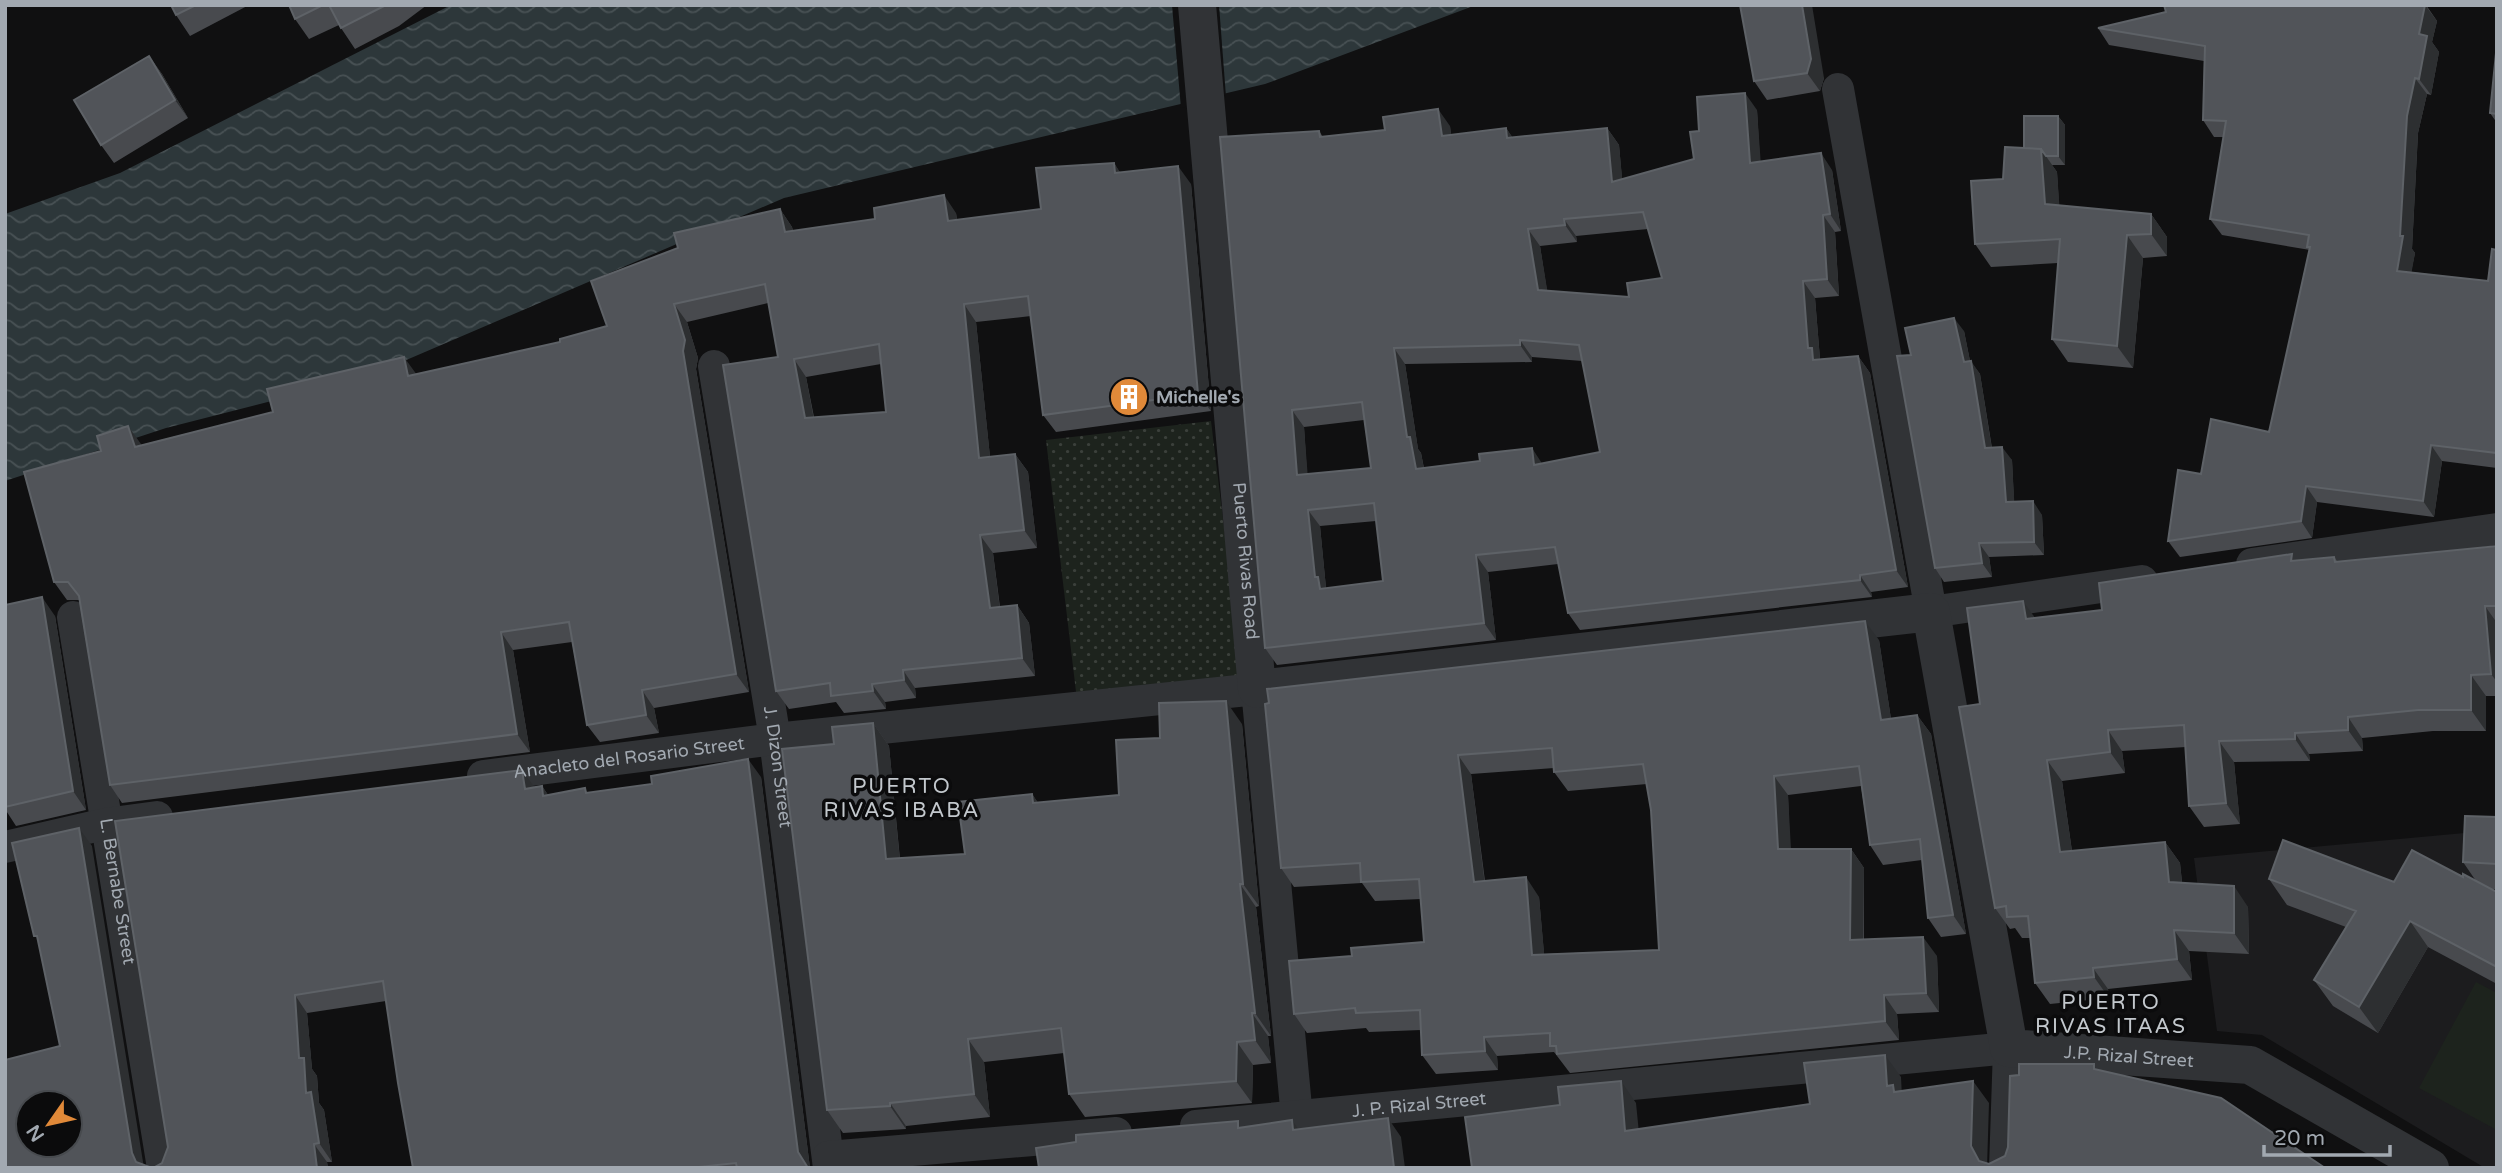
<svg xmlns="http://www.w3.org/2000/svg" width="2502" height="1173" viewBox="0 0 2502 1173" font-family="'Varela Round',sans-serif">
	<style>
		.built { fill: #1c1c1e }
		.grass { fill: url(#grass-dots) }
		.pitch { fill: #1d231d }
		.water { fill: url(#water-waves) }
		.pier { fill: #101011 }
		.lines { fill: none; stroke-linecap: round; stroke-linejoin: round }
		.minor { stroke: #313336; stroke-width: 32 }
		.tertiary { stroke: #313336; stroke-width: 38 }
		.wall { fill: #484a4e; fill-rule: evenodd }
		.shaded-wall { fill: #2d2f31 }
		.building { fill: #515459; stroke: #5e6267; stroke-width: 2; fill-rule: evenodd }
		.labels { text-anchor: middle; stroke-width: 7; stroke-linejoin: round; paint-order: stroke }
		.poi-label { font-size: 18px; font-weight: bold; fill: #a2a9b1; stroke: #0b0b0c; text-anchor: start }
		.street-label { font-size: 18px; fill: #a2a9b1; stroke: #0b0b0c }
		.quarter-label { font-size: 21px; letter-spacing: 2px; fill: #c3c8cd; stroke: #0b0b0c }
	</style>
	<defs>
		<pattern id="grass-dots" width="8" height="8" patternUnits="userSpaceOnUse" patternTransform="scale(1.75)"><rect width="8" height="8" fill="#1d231d"/><path d="M2 2h.1M6 6h.1" fill="none" stroke="#3b403b" stroke-width="1.8" stroke-linecap="round"/></pattern>
		<pattern id="water-waves" width="16" height="10" patternUnits="userSpaceOnUse" patternTransform="scale(1.75)"><rect width="16" height="10" fill="#2d373a"/><path d="M0 5q4-4 8 0t8 0" fill="none" stroke="#485154"/></pattern>
	</defs>
	<rect width="100%" height="100%" fill="#101011"/>
	<path class="built" d="M2497,830V1168H2485L2262,1035L2217,1031L2194,858Z"/>
	<path class="grass" d="M1211,421L1243,682L1077,700L1046,440Z"/>
	<path class="pitch" d="M2476,982L2497,993V1130L2419,1088Z"/>
	<path class="water" d="M451,5H1476L1265,84L784,198L369,376L166,428L5,481V214L120,173Z"/>
	<path class="pier" d="M1172,5H1219L1226,97L1181,108Z"/>
	<g class="lines">
		<g class="minor">
			<path d="M1838,89L1931,612L2142,581"/>
			<path id="s1" d="M714,366L775,739L829,1168"/>
			<path d="M2252,564L2497,529"/>
			<path id="s2" d="M73,617L163,1168"/>
			<path id="s3" d="M483,776L775,739L1257,689L1297,1118"/>
			<path d="M5,847L105,824L157,817"/>
			<path id="s4" d="M1196,1126L2009,1048L2005,1168"/>
			<path d="M828,1157L1116,1133"/>
		</g>
		<path class="tertiary" id="s5" d="M1197,5L1257,689L1931,612L2009,1048L2250,1065L2430,1168"/>
	</g>
	<path class="wall" d="M171,5H249L190,36L176,15Z
		M289,5H427L399,26L355,49L339,25L309,39L295,19Z
		M1740,5L1824,78L1820,91L1767,100L1754,81Z
		M2164,5H2426L2437,21L2432,42L2439,52L2431,95L2427,94L2418,133L2412,249L2415,253L2411,272L2488,281L2497,250V468L2442,461L2434,517L2317,502L2312,538L2180,557L2168,541L2201,474L2269,432L2310,250L2222,235L2210,219L2224,137H2214L2203,120L2204,61L2109,45L2098,28L2166,12Z
		M2497,43V123L2490,113Z
		M149,56L162,74L188,118L114,163L101,145Z
		M1757,110L1760,162L1832,170L1841,231L1835,232L1839,296L1815,298L1820,359L1858,356L1870,373L1908,587L1871,592L1872,597L1580,630L1568,613L1558,564L1488,572L1496,640L1277,665L1265,648L1319,131L1323,137L1385,130L1450,126L1451,135L1506,128L1512,137L1607,128L1619,145L1622,179L1694,159L1699,131ZM1648,229L1662,278L1629,297L1547,291L1540,246L1577,242L1576,236ZM1532,357L1582,361L1600,452L1542,464L1424,468L1421,453L1418,449L1405,364L1532,362ZM1364,420L1371,468L1307,474L1304,427ZM1376,521L1383,581L1326,588L1320,526Z
		M2058,116L2065,125V165H2052L2057,172L2059,205L2151,214L2167,237V256L2143,258L2133,368L2068,362L2052,339L2058,263L1991,267L1975,244L2024,148Z
		M1114,163L1120,173L1191,184L1211,411L1056,432L1043,415L1031,316L976,322L990,457L1015,454L1028,472L1037,548L993,553L1000,607L1017,605L1029,623L1035,676L915,688L916,698L885,702L886,709L844,713L836,702L789,709L776,691L778,357L768,303L687,322L698,358L696,369L749,692L654,708L659,733L600,742L587,725L572,642L513,650L530,752L122,803L110,785L79,600H67L54,582L141,444V445L273,412L416,374L560,342L607,326L678,248L780,209L792,227L793,231L956,213L957,220L1041,209ZM881,364L886,412L814,417L806,377Z
		M1964,331L1970,361L1980,374L1992,448L2012,460L2014,502L2042,515L2044,555L1989,557L1992,577L1944,582L1935,568L1911,355Z
		M2497,546V696H2486V731H2433L2362,738L2363,751L2309,754L2310,761L2234,762L2240,824L2204,827L2189,806L2186,747L2122,751L2125,773L2062,781L2072,851L2165,842L2180,863L2182,882L2248,907L2249,954L2189,951L2192,980L2108,989L2109,998L2050,1004L2035,983L2030,938H2022L2015,928L2010,929L1995,908L1980,704L2035,618L2102,610L2296,561L2334,557L2338,562Z
		M5,605L55,616L86,810L16,826L5,809Z
		M1879,640L1891,719L1917,715L1931,734L1966,934L1941,937L1928,918L1922,860L1883,865L1870,845L1861,786L1788,795L1790,849H1851L1864,868V939L1937,956L1939,1012L1897,1014L1899,1040L1570,1073L1554,1052L1497,1056L1498,1070L1436,1074L1422,1055L1421,1030L1369,1032L1366,1028L1307,1033L1294,1014L1352,956L1424,942L1421,899L1375,901L1362,883L1294,887L1281,868L1265,704ZM1554,768V772L1568,791L1647,784L1651,810L1659,950L1544,954L1539,897L1485,881L1471,774Z
		M873,723L889,746L900,859L965,854L1032,794L1038,803L1119,795L1160,738L1242,724L1259,906L1256,907L1271,1036H1268L1271,1063L1253,1065L1252,1103L1085,1117L1069,1094L1064,1053L984,1062L990,1117L906,1126V1129L843,1133L827,1110L834,744Z
		M761,777L810,1168H413L386,1001L307,1013L312,1069L317,1076L319,1103L324,1110L332,1162H327L328,1168H153L162,1163L168,1147L115,821L542,786L548,795L588,793Z
		M2497,817V889H2491L2497,892V984L2428,947L2378,1033L2333,1006L2314,980L2346,927L2287,905L2269,879L2394,882L2463,877L2476,881L2463,862Z"/>
	<path class="shaded-wall" d="M1802,5H1812L1824,78L1820,91L1807,73Z
		M2425,5L2437,21L2432,42L2439,52L2431,95L2419,79V34Z
		M149,56L162,74L188,118L175,100Z
		M2415,78L2427,94L2418,133L2412,249L2415,253L2409,287L2397,271L2400,236L2407,116Z
		M1745,93L1757,110L1762,180L1750,163Z
		M1438,109L1450,126L1453,153L1442,136Z
		M2058,116L2065,125V165L2058,156Z
		M1506,128L1518,145L1507,138Z
		M1607,128L1619,145L1624,198L1612,182Z
		M2041,149L2057,172L2061,227L2045,204Z
		M1821,153L1832,170L1841,231L1830,214Z
		M1114,163L1126,181L1115,173Z
		M1178,166L1191,184L1211,411L1198,394Z
		M944,195L956,213L960,239L948,221Z
		M780,209L792,227L797,250L785,232Z
		M2151,214L2167,237V256L2151,234Z
		M1823,215L1835,232L1839,296L1827,279Z
		M1564,219L1576,236L1577,242L1565,225Z
		M1528,229L1540,246L1550,307L1538,290Z
		M2127,235L2143,258L2133,368L2117,346Z
		M1803,281L1815,298L1820,359L1824,364L1813,360L1808,348Z
		M674,304L687,322L698,358L696,369L749,692L736,674L683,351Z
		M964,304L976,322L992,476L979,458Z
		M1954,318L1964,331L1973,376L1964,362Z
		M1520,340L1532,357V362L1520,345Z
		M1394,348L1405,364L1418,449L1421,453L1427,486L1416,469L1407,437Z
		M1858,356L1870,373L1908,587L1896,570Z
		M404,357L417,375L408,376Z
		M794,359L806,377L817,436L805,418Z
		M1971,361L1980,374L1994,462L1985,448Z
		M1292,410L1304,427L1309,492L1297,475Z
		M128,426L141,444L147,465L135,447Z
		M2431,445L2442,461L2434,517L2423,501Z
		M2002,447L2012,460L2015,515L2006,502Z
		M1532,448L1543,465H1534Z
		M1015,454L1028,472L1037,548L1024,530Z
		M2306,486L2317,502L2312,538L2301,521Z
		M2033,501L2042,515L2044,555L2034,542Z
		M1308,510L1320,526L1326,588L1320,589L1315,577Z
		M980,535L993,553L1002,626L990,608Z
		M1979,543L1989,557L1992,577L1982,563Z
		M1476,555L1488,572L1496,640L1484,623Z
		M1860,575L1871,592L1872,597L1860,580Z
		M42,597L55,616L86,810L73,791Z
		M2023,601L2038,622L2026,619Z
		M1017,605L1029,623L1035,676L1022,658Z
		M2485,606L2497,623V682L2491,674Z
		M1865,621L1879,640L1894,739L1881,720Z
		M501,632L513,650L530,752L517,734Z
		M903,670L915,688L916,698L904,680Z
		M2471,675L2486,696V731L2471,710Z
		M872,684L885,702L886,709L873,691Z
		M642,690L654,708L659,733L646,715Z
		M1226,701L1242,724L1259,906L1243,884Z
		M1917,715L1931,734L1966,934L1953,915Z
		M2348,717L2362,738L2363,751L2348,730Z
		M873,723L889,746L902,882L886,859Z
		M2108,730L2122,751L2125,773L2110,752Z
		M2295,733L2309,754L2310,761L2295,739Z
		M2219,741L2234,762L2240,824L2226,803Z
		M1458,755L1471,774L1487,901L1474,882Z
		M748,759L761,777L810,1168H808L798,1152Z
		M2047,760L2062,781L2075,873L2060,852Z
		M522,770L535,788L525,789Z
		M1774,776L1788,795L1792,868L1778,849Z
		M542,786L555,805L543,796Z
		M1032,794L1048,817L1033,803Z
		M79,828L92,846L144,1168L136,1162L132,1153Z
		M2165,842L2180,863L2184,903L2169,882Z
		M1851,849L1864,868L1863,959L1850,940Z
		M1526,877L1539,897L1546,974L1532,955Z
		M1240,884L1256,907L1271,1036L1255,1013Z
		M2234,886L2248,907L2249,954L2234,933Z
		M2410,921L2428,947L2378,1033L2359,1007Z
		M2174,930L2189,951L2192,980L2177,959Z
		M1923,937L1937,956L1939,1012L1926,993Z
		M2093,968L2108,989L2109,998L2094,977Z
		M295,995L307,1013L312,1069L317,1076L319,1103L324,1110L332,1162L319,1143L306,1093L299,1058Z
		M1884,995L1897,1014L1899,1040L1885,1021Z
		M1252,1013L1268,1036L1271,1063L1255,1040Z
		M1484,1037L1497,1056L1498,1070L1485,1051Z
		M968,1039L984,1062L990,1117L974,1094Z
		M1237,1042L1253,1065L1252,1103L1236,1081Z
		M1885,1055L1901,1077L1902,1097L1887,1086Z
		M1621,1081L1636,1103L1641,1153L1625,1131Z
		M1973,1081L1989,1103L1987,1168L1979,1161L1971,1146Z
		M890,1103L906,1126V1129L890,1106Z
		M1388,1118L1401,1137L1405,1168H1394Z
		M1292,1120L1305,1139L1293,1130Z
		M314,1144L327,1162L328,1168H317Z"/>
	<path class="building" d="M171,5H196L176,15Z
		M289,5H323L295,19Z
		M329,5H386L341,28Z
		M1740,5H1802L1811,59L1807,73L1754,81Z
		M2164,5H2425L2419,34L2427,36L2419,79L2415,78L2407,116L2400,236H2403L2397,271L2488,281L2492,249L2497,250V453L2431,445L2423,501L2306,486L2301,521L2168,541L2178,470L2201,474L2211,419L2269,432L2310,247H2307L2309,235L2210,219L2226,121L2203,120L2205,46L2098,28L2166,12Z
		M2497,43V114L2490,113Z
		M149,56L175,100L101,145L74,100Z
		M1745,93L1750,163L1821,153L1830,214L1823,215L1827,279L1803,281L1808,348H1812L1813,360L1858,356L1896,570L1860,575V580L1568,613L1555,547L1476,555L1484,623L1265,648L1220,137L1319,131L1320,137L1385,130L1383,117L1438,109L1442,136L1506,128L1507,138L1607,128L1612,182L1694,159L1690,132L1699,131L1697,97ZM1643,212L1662,278L1627,283L1629,297L1538,290L1528,229L1565,225L1564,219ZM1520,340L1579,345L1600,452L1534,465L1532,448L1479,454L1480,461L1416,469L1410,437H1407L1394,348L1520,345ZM1362,402L1371,468L1297,475L1292,410ZM1374,503L1383,581L1320,589L1318,577H1315L1308,510Z
		M2024,116H2058V156H2046L2041,149L2024,148Z
		M2005,147L2041,149L2045,204L2151,214V234L2127,235L2117,346L2052,339L2060,239L1975,244L1971,181L2003,179Z
		M1114,163L1115,173L1178,166L1198,394L1043,415L1028,296L964,304L979,458L1015,454L1024,530L980,535L990,608L1017,605L1022,658L903,670L904,680L872,684L873,691L831,696L830,683L776,691L723,365L778,357L765,284L674,304L685,340L683,351L736,674L642,690L646,715L587,725L569,622L501,632L517,734L110,785L79,596L68,582H54L24,472L101,451L97,436L128,426L135,447L273,412L267,389L404,357L408,376L560,342V339L607,326L591,281L678,248L674,233L780,209L785,232L875,219L874,208L944,195L948,221L1041,209L1036,168ZM879,344L886,412L805,418L794,359Z
		M1954,318L1964,362L1971,361L1985,448L2002,447L2006,502L2033,501L2034,542L1979,543L1982,563L1935,568L1897,356L1911,355L1905,328Z
		M2497,456V500L2496,498Z
		M2497,546V606H2485L2491,674L2471,675V710H2418L2348,717V730L2295,733V739L2219,741L2226,803L2189,806L2184,725L2108,730L2110,752L2047,760L2060,852L2165,842L2169,882L2234,886V933L2174,930L2177,959L2093,968L2094,977L2035,983L2028,916L2007,917L2006,906L1995,908L1959,707L1980,704L1967,608L2023,601L2026,619L2102,610L2099,583L2292,554L2291,561L2334,557L2335,562Z
		M42,597L73,791L5,807V605Z
		M1865,621L1881,720L1917,715L1953,915L1928,918L1920,839L1870,845L1859,766L1774,776L1778,849H1851L1850,940L1923,937L1926,993L1884,995L1885,1021L1557,1054L1556,1046H1550V1033L1484,1037L1485,1051L1422,1055L1420,1010L1356,1013L1355,1008L1294,1014L1289,961L1352,956L1351,948L1424,942L1419,879L1361,882L1360,863L1281,868L1265,704L1269,703L1267,689ZM1552,748L1554,772L1643,764L1651,810L1659,950L1532,955L1526,877L1474,882L1458,755Z
		M1226,701L1243,884H1240L1255,1013H1252L1255,1040L1237,1042L1236,1081L1069,1094L1061,1028L968,1039L974,1094L890,1103V1106L827,1110L782,749L834,744L832,727L873,723L886,859L965,854L958,802L1032,794L1033,803L1119,795L1116,740L1160,738L1159,703Z
		M748,759L798,1152L808,1168H737L736,1163L689,1168H413L398,1083L383,981L295,995L299,1058H304L306,1093L311,1092L319,1143L314,1144L317,1168H153L162,1163L168,1147L115,821L522,770L525,789L542,786L543,796L585,788L586,793L652,784L651,776Z
		M2465,816L2497,817V864L2463,862Z
		M79,828L132,1153L136,1162L152,1168H5V1060L60,1046L37,936H34L12,843ZM28,1103H70V1145H28Z
		M2283,840L2394,882L2412,850L2463,877V874L2497,892V967L2410,921L2359,1007L2314,980L2356,911L2269,879Z
		M1885,1055L1887,1086L1893,1085L1894,1092L1973,1081L1971,1146L1979,1161L1989,1164L2005,1156L2008,1147L2010,1076L2019,1075V1064H2094V1069L2221,1098L2325,1168H1472L1465,1117L1560,1105L1558,1087L1621,1081L1625,1131L1810,1104L1804,1063Z
		M1388,1118L1394,1168H1039L1036,1148L1076,1142V1135L1238,1121V1128L1292,1120L1293,1130Z"/>
	<defs>
		<g id="building-disc" transform="scale(2.0125)"><circle r="9.5" fill="#e08939" stroke="#0b0b0c"/><path d="M-4-6H4V6H1V3H-1V6H-4ZM-2.5-4.3h1.7v1.8h-1.7ZM.8-4.3h1.7v1.8H.8ZM-2.5-1h1.7V.8h-1.7ZM.8-1h1.7V.8H.8Z" fill="#fff"/></g>
	</defs>
	<g fill-rule="evenodd">
		<use href="#building-disc" x="1129" y="397"/>
	</g>
	<g class="labels">
		<g class="poi-label">
			<text x="1156" y="403">Michelle's</text>
		</g>
		<g class="street-label">
			<text dy="6" stroke="none"><textPath href="#s5" startOffset="558">Puerto Rivas Road</textPath></text>
			<text dy="6" stroke="none"><textPath href="#s3" startOffset="147">Anacleto del Rosario Street</textPath></text>
			<text dy="6" stroke="none"><textPath href="#s1" startOffset="406">J. Dizon Street</textPath></text>
			<text dy="6" stroke="none"><textPath href="#s2" startOffset="278">L. Bernabe Street</textPath></text>
			<text dy="6" stroke="none"><textPath href="#s5" startOffset="1928">J.P. Rizal Street</textPath></text>
			<text dy="6" stroke="none"><textPath href="#s4" startOffset="224">J. P. Rizal Street</textPath></text>
		</g>
		<g class="quarter-label">
			<text x="902" y="793">PUERTO<tspan x="902" dy="24">RIVAS IBABA</tspan></text>
			<text x="2111" y="1009">PUERTO<tspan x="2111" dy="24">RIVAS ITAAS</tspan></text>
		</g>
	</g>
	<rect width="2502" height="1173" fill="none" stroke="#a2a9b1" stroke-width="14"/>
	<g transform="translate(49 1124) rotate(236)"><circle r="33" fill="#0b0b0c" stroke="#474a4e" stroke-width="2"/>
	<path d="M0-5L12 26L0 18L-12 26Z" fill="#e08939"/>
	<text y="-10" font-size="19" font-weight="bold" text-anchor="middle" fill="#a2a9b1">N</text>
	</g>
	<path d="M2264 1145v10h126v-10" fill="none" stroke="#a2a9b1" stroke-width="3.5"/>
	<text x="2274" y="1145" font-size="21" fill="#a2a9b1" stroke="#0b0b0c" stroke-width="5" paint-order="stroke">20 m</text>
</svg>
